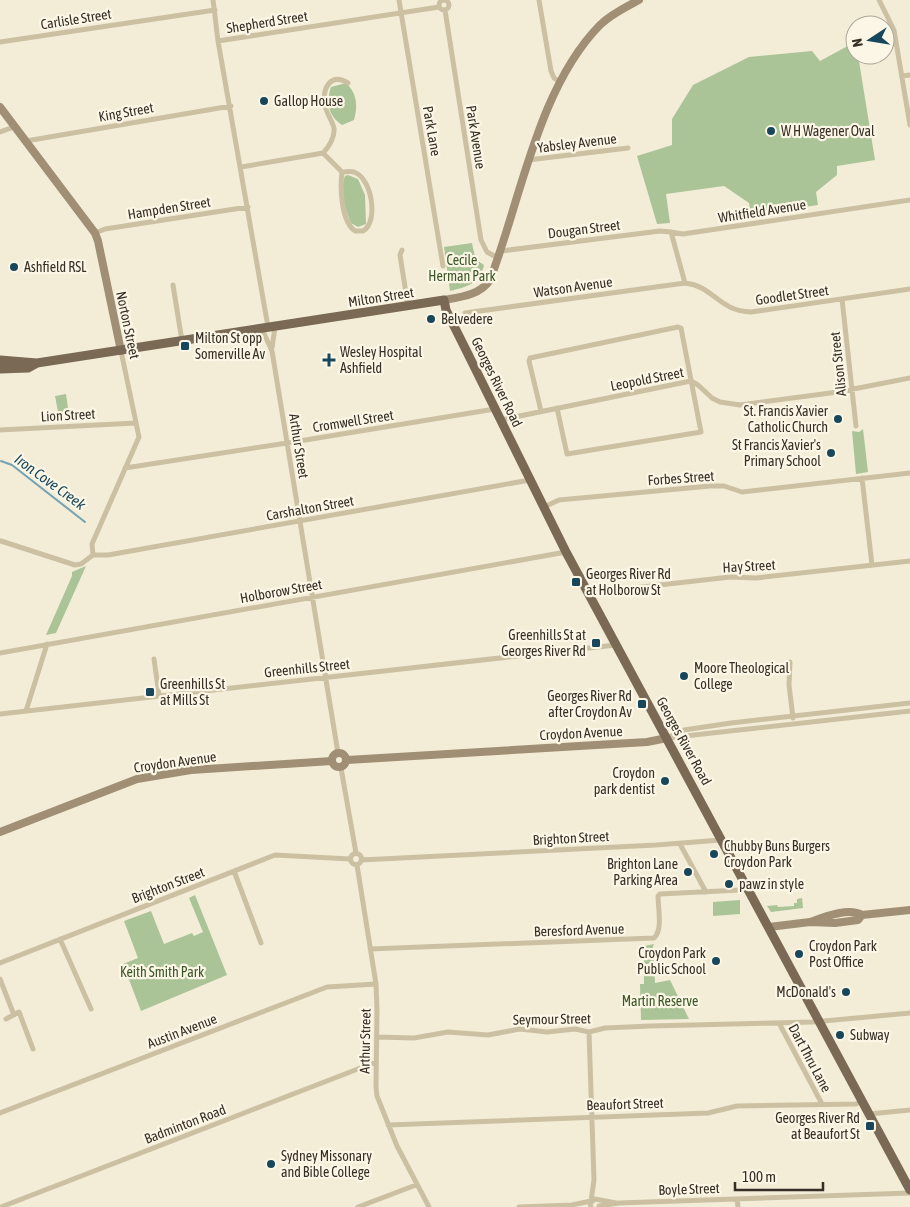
<svg xmlns="http://www.w3.org/2000/svg" width="910" height="1207" viewBox="0 0 910 1207" font-family="'Asap Condensed',sans-serif">
	<style>
		.green { fill: #aac497 }
		.lines { fill: none; stroke-linecap: round; stroke-linejoin: round }
		.stream { stroke: #74a2b3; stroke-width: 2 }
		.street { stroke: #ccc0a3; stroke-width: 5 }
		.secondary { stroke: #a08f74; stroke-width: 8 }
		.primary { stroke: #7a6a55; stroke-width: 9 }
		.poi-dot { fill: #18475c; stroke: #fbf6e5; stroke-width: 2 }
		.labels { text-anchor: middle; stroke-width: 4.5; stroke-linejoin: round; paint-order: stroke }
		.street-label { font-size: 14px; fill: #372f26; stroke: #fbf6e5 }
		.poi-label { font-size: 14px; fill: #372f26; stroke: #fbf6e5; text-anchor: start }
		.park-label { font-size: 14px; fill: #3a5727; stroke: #fbf6e5 }
		.water-label { font-size: 15px; font-style: italic; fill: #18475c; stroke: #fbf6e5 }
	</style>
	<rect width="100%" height="100%" fill="#f3edd8"/>
	<path class="green" d="M855,42V55H858L875,160L837,166V175L816,192L818,205L751,215L749,203L724,186L666,194L670,223L657,224L637,156L672,145V119L693,85L749,57L812,51L820,61Z
		M346,83C357,93 358,106 354,120L342,125C328,116 326,102 331,87Z
		M348,175L358,179L365,195L366,224L358,227L351,223C345,209 339,191 345,176Z
		M472,243C474,253 475,260 484,265C480,284 466,287 450,291L444,247Z
		M66,394L70,422H60L55,396Z
		M863,429L868,472L856,474L852,431L859,432Z
		M86,566L56,633L46,635L72,576V572Z
		M195,895L227,975L141,1011L123,964L138,958L124,921L151,911L164,944L192,933L194,936L203,932L189,898Z
		M802,898L803,908L771,912L767,906L777,905L778,907L794,906V903H797V899Z
		M740,900V914L713,916V902Z
		M654,944L653,946L655,983L670,980L689,1019L641,1020L640,984H644V946Z"/>
	<g class="lines">
		<path class="stream" d="M1,461L12,465L85,522"/>
		<path class="street" d="M439 5a5 5 0 1 1 10 0a5 5 0 1 1-10 0Z
			M213,0L218,41L268,327
			M399,0L443,266
			M539,0L551,71L554,78L560,82
			M879,0L894,30L910,125
			M445,10L481,240L487,252L498,258
			M218,41L439,7
			M0,42L215,10
			M902,76L910,75
			M0,132L14,127
			M26,141L231,106
			M323,153L342,172C340,188 341,221 355,231H363C379,222 372,178 354,172C350,171 346,172 342,172
			M528,160L628,148
			M241,167L323,153C329,147 335,137 334,128C332,120 326,113 325,105C322,89 330,72 348,83
			M95,233L105,229L248,207
			M402,250L400,255L408,306
			M501,251L660,231L671,232
			M685,283L671,232L683,234L910,200
			M173,285L182,341
			M842,299L856,426
			M465,313L685,283C714,286 718,311 751,312L910,289
			M262,329L272,351L338,753
			M272,348L275,327
			M541,411L529,361L530,358L678,327L681,328L701,432L567,454L557,408
			M500,420L686,382L691,381L698,385L712,398L720,402L740,405L838,392L910,378
			M0,430L136,423
			M125,468L287,443L495,409
			M862,478L872,565
			M544,507L559,500L710,486H724L742,492L910,473
			M1,541L75,565L81,564L93,555
			M93,555H108L530,480
			M93,555L92,544L139,437L121,351
			M589,593L730,577L756,578L910,561
			M0,653L566,552
			M154,659L159,695
			M790,662L789,685L793,718
			M26,711L47,644
			M0,714L616,645
			M667,738L684,730L731,723L910,703
			M667,738L910,711
			M341,768L356,853
			M680,844L706,892
			M350.5 859a5.5 5.5 0 1 1 11 0a5.5 5.5 0 1 1-11 0Z
			M361,860L656,845L721,840
			M357,865L376,984L377,1009L376,1087L377,1096L397,1146L429,1207
			M234,871L261,943
			M60,939L91,1009
			M370,949L654,938C663,930 658,908 658,896L660,894L740,890L747,887
			M0,963L275,855L350,859
			M0,979L14,1015
			M6,1019L19,1012L33,1049
			M779,1023L822,1104
			M589,1032L594,1180L591,1201
			M377,1037L414,1038L448,1032L488,1035L520,1029L547,1032L575,1029L589,1032L605,1028L650,1026L813,1022L910,1013
			M0,1113L327,987L376,984
			M869,1114L910,1110
			M388,1125L708,1113L737,1106L856,1104L862,1101
			M737,1199L738,1207
			M599,1206L619,1203L910,1193
			M1,1207L376,1062
			M358,1207L416,1185
			M519,1207L572,1205L591,1201
			M591,1207L590,1203L595,1199L616,1203"/>
		<path class="secondary" d="M0,107L95,233L98,241L121,351
			M444,300C461,297 480,295 490,280C521,199 538,88 600,25C611,14 626,7 639,0
			M332 760a7 7 0 1 1 14 0a7 7 0 1 1-14 0Z
			M347,760L647,742L667,738
			M0,832L137,779L191,770L332,761
			M810,922C824,917 849,907 862,915L910,910
			M769,927L810,922L835,923L858,920L862,915"/>
		<path class="primary" d="M0,360L37,363
			M0,369L28,368L37,363L444,300L446,310L467,352L566,552L910,1190"/>
	</g>
	<g class="poi-dot">
		<circle cx="264" cy="101" r="5"/>
		<circle cx="771" cy="131" r="5"/>
		<circle cx="14" cy="267" r="5"/>
		<circle cx="431" cy="319" r="5"/>
		<rect x="180" y="341" width="10" height="10" rx="2.5"/>
		<path d="M326.5 352.5h5v5h5v5h-5v5h-5v-5h-5v-5h5z"/>
		<circle cx="838" cy="419" r="5"/>
		<circle cx="831" cy="453" r="5"/>
		<rect x="571" y="577" width="10" height="10" rx="2.5"/>
		<rect x="591" y="638" width="10" height="10" rx="2.5"/>
		<circle cx="684" cy="676" r="5"/>
		<rect x="145" y="687" width="10" height="10" rx="2.5"/>
		<rect x="637" y="699" width="10" height="10" rx="2.5"/>
		<circle cx="665" cy="781" r="5"/>
		<circle cx="714" cy="854" r="5"/>
		<circle cx="688" cy="872" r="5"/>
		<circle cx="729" cy="884" r="5"/>
		<circle cx="799" cy="954" r="5"/>
		<circle cx="716" cy="961" r="5"/>
		<circle cx="846" cy="992" r="5"/>
		<circle cx="840" cy="1035" r="5"/>
		<rect x="865" y="1121" width="10" height="10" rx="2.5"/>
		<circle cx="271" cy="1164" r="5"/>
	</g>
	<g class="labels">
		<g class="street-label">
			<text transform="translate(76 19) rotate(-9)" y="5">Carlisle Street</text>
			<text transform="translate(267 22) rotate(-9)" y="5">Shepherd Street</text>
			<text transform="translate(126 112) rotate(-10)" y="5">King Street</text>
			<text transform="translate(432 131) rotate(80)" y="5">Park Lane</text>
			<text transform="translate(476 137) rotate(81)" y="5">Park Avenue</text>
			<text transform="translate(577 143) rotate(-7)" y="5">Yabsley Avenue</text>
			<text transform="translate(169 208) rotate(-9)" y="5">Hampden Street</text>
			<text transform="translate(762 211) rotate(-9)" y="5">Whitfield Avenue</text>
			<text transform="translate(584 229) rotate(-7)" y="5">Dougan Street</text>
			<text transform="translate(573 287) rotate(-8)" y="5">Watson Avenue</text>
			<text transform="translate(792 295) rotate(-8)" y="5">Goodlet Street</text>
			<text transform="translate(381 297) rotate(-9)" y="5">Milton Street</text>
			<text transform="translate(128 325) rotate(78)" y="5">Norton Street</text>
			<text transform="translate(838 364) rotate(-96)" y="5">Alison Street</text>
			<text transform="translate(647 379) rotate(-11)" y="5">Leopold Street</text>
			<text transform="translate(497 382) rotate(64)" y="5">Georges River Road</text>
			<text transform="translate(68 415) rotate(-3)" y="5">Lion Street</text>
			<text transform="translate(353 421) rotate(-9)" y="5">Cromwell Street</text>
			<text transform="translate(299 446) rotate(81)" y="5">Arthur Street</text>
			<text transform="translate(681 478) rotate(-4)" y="5">Forbes Street</text>
			<text transform="translate(310 508) rotate(-10)" y="5">Carshalton Street</text>
			<text transform="translate(749 566) rotate(-3)" y="5">Hay Street</text>
			<text transform="translate(281 591) rotate(-10)" y="5">Holborow Street</text>
			<text transform="translate(307 668) rotate(-6)" y="5">Greenhills Street</text>
			<text transform="translate(581 733) rotate(-3)" y="5">Croydon Avenue</text>
			<text transform="translate(684 741) rotate(61)" y="5">Georges River Road</text>
			<text transform="translate(175 762) rotate(-8)" y="5">Croydon Avenue</text>
			<text transform="translate(571 838) rotate(-3)" y="5">Brighton Street</text>
			<text transform="translate(168 885) rotate(-21)" y="5">Brighton Street</text>
			<text transform="translate(579 930) rotate(-2)" y="5">Beresford Avenue</text>
			<text transform="translate(552 1019) rotate(-1)" y="5">Seymour Street</text>
			<text transform="translate(182 1031) rotate(-21)" y="5">Austin Avenue</text>
			<text transform="translate(365 1041) rotate(-89)" y="5">Arthur Street</text>
			<text transform="translate(810 1058) rotate(62)" y="5">Dart Thru Lane</text>
			<text transform="translate(625 1104) rotate(-2)" y="5">Beaufort Street</text>
			<text transform="translate(185 1124) rotate(-21)" y="5">Badminton Road</text>
			<text transform="translate(689 1189) rotate(-2)" y="5">Boyle Street</text>
		</g>
		<g class="poi-label">
			<text x="274" y="106">Gallop House</text>
			<text x="781" y="136">W H Wagener Oval</text>
			<text x="24" y="272">Ashfield RSL</text>
			<text x="441" y="324">Belvedere</text>
			<text x="195" y="343">Milton St opp<tspan x="195" dy="16">Somerville Av</tspan></text>
			<text x="340" y="357">Wesley Hospital<tspan x="340" dy="16">Ashfield</tspan></text>
			<text x="828" y="416" text-anchor="end">St. Francis Xavier<tspan x="828" dy="16">Catholic Church</tspan></text>
			<text x="821" y="450" text-anchor="end">St Francis Xavier's<tspan x="821" dy="16">Primary School</tspan></text>
			<text x="586" y="579">Georges River Rd<tspan x="586" dy="16">at Holborow St</tspan></text>
			<text x="586" y="640" text-anchor="end">Greenhills St at<tspan x="586" dy="16">Georges River Rd</tspan></text>
			<text x="694" y="673">Moore Theological<tspan x="694" dy="16">College</tspan></text>
			<text x="160" y="689">Greenhills St<tspan x="160" dy="16">at Mills St</tspan></text>
			<text x="632" y="701" text-anchor="end">Georges River Rd<tspan x="632" dy="16">after Croydon Av</tspan></text>
			<text x="655" y="778" text-anchor="end">Croydon<tspan x="655" dy="16">park dentist</tspan></text>
			<text x="724" y="851">Chubby Buns Burgers<tspan x="724" dy="16">Croydon Park</tspan></text>
			<text x="678" y="869" text-anchor="end">Brighton Lane<tspan x="678" dy="16">Parking Area</tspan></text>
			<text x="739" y="889">pawz in style</text>
			<text x="809" y="951">Croydon Park<tspan x="809" dy="16">Post Office</tspan></text>
			<text x="706" y="958" text-anchor="end">Croydon Park<tspan x="706" dy="16">Public School</tspan></text>
			<text x="836" y="997" text-anchor="end">McDonald's</text>
			<text x="850" y="1040">Subway</text>
			<text x="860" y="1123" text-anchor="end">Georges River Rd<tspan x="860" dy="16">at Beaufort St</tspan></text>
			<text x="281" y="1161">Sydney Missonary<tspan x="281" dy="16">and Bible College</tspan></text>
		</g>
		<g class="park-label">
			<text x="462" y="265">Cecile<tspan x="462" dy="16">Herman Park</tspan></text>
			<text x="162" y="977">Keith Smith Park</text>
			<text x="660" y="1006">Martin Reserve</text>
		</g>
		<g class="water-label">
			<text transform="translate(50 482) rotate(36)" y="5">Iron Cove Creek</text>
		</g>
	</g>
	<g transform="translate(870 40) rotate(258)"><circle r="24" fill="#fbf6e5" stroke="#ada699"/>
	<path d="M0-4L9 19L0 12L-9 19Z" fill="#18475c"/>
	<text y="-8" font-size="14" font-weight="bold" text-anchor="middle" fill="#372f26">N</text>
	</g>
	<path d="M735 1182v8h88v-8" fill="none" stroke="#372f26" stroke-width="2.5"/>
	<text x="742" y="1182" font-size="15" fill="#372f26" stroke="#fbf6e5" stroke-width="4" paint-order="stroke">100 m</text>
</svg>
